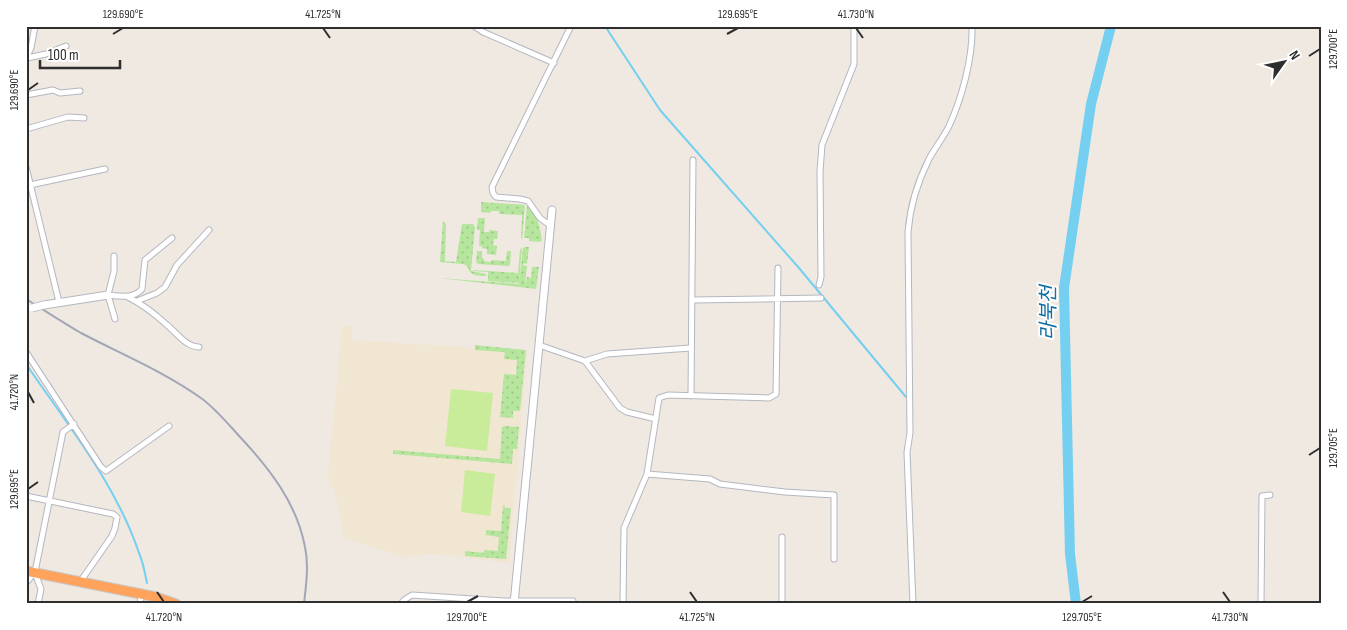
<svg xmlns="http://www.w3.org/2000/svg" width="1347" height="630" viewBox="0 0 1347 630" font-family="'Sofia Sans Condensed','Noto Sans KR',sans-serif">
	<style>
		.education { fill: #f0e6d1 }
		.grass { fill: url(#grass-dots) }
		.pitch { fill: #c9ec9a }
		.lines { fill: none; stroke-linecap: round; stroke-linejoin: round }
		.stream { stroke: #75cff0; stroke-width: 2 }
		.river { stroke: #75cff0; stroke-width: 10 }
		.street-casing { stroke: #b4b7c1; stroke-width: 7 }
		.secondary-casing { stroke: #b4b7c1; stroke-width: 9 }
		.highway-casing { stroke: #c9c9c9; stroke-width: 11 }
		.street { stroke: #fff; stroke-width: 5 }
		.secondary { stroke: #fff; stroke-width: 7 }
		.highway { stroke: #ffa35c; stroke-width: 9 }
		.rail { stroke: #a3a6b8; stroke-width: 2 }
		.secondary-bridge-casing { stroke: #b4b7c1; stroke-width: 9; stroke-linecap: butt }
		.secondary-bridge { stroke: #fff; stroke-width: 7 }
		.ticks { fill: none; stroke: #2e2e2e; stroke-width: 2 }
		.labels { text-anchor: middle; stroke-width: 4; stroke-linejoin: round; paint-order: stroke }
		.water-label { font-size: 20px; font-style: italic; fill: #0d6fa3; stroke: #fff }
		.neatline { fill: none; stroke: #2e2e2e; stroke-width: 2 }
		.ticks-label { font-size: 12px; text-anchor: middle; fill: #2e2e2e }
	</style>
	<defs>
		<pattern id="grass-dots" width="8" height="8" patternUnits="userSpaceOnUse" patternTransform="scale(1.25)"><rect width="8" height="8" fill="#b6e59e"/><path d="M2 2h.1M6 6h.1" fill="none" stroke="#9dc588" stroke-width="1.8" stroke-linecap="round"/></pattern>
	</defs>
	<rect width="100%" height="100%" fill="#efe9e1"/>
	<path class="education" d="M352,326V340L525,351L527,355L509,563L430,553L414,556L403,557L343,538L342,520L334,489L329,485L328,476L342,327Z"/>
	<path class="grass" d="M481,202L525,205L522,240L521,238L522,215L499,214V211H491L490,213L481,212Z
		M527,206C538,213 540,229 542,240L540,242L529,241V238H524Z
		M478,218H485L484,232H489V230L498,231L497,239H494L493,245L497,246L496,255L487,254V249L482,248V246H479L480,230H477Z
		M443,221L446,224L445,261L456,262L462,224H473L475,227L471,271L486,274V276C477,276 470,276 467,266L463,264L440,262Z
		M522,247L519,283L488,281V272L474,271L473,270L518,273L520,250Z
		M525,247H529L527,264L523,263V265L527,266L525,284L527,277L531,278L532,267H539L536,289L438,278L519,284L523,248Z
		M477,251H482V258L484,259V261L491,262V260L506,261L507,251H511L510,265L508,266L478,264L476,262Z
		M475,345L526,350L520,411H513V418L500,417L504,374L516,375L517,360L504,359L505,353L503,352L475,350Z
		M505,426L519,427L517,449H513L512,464L393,454V450L500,459L502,427Z
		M503,505L505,506V508H511L506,559L465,556V551L484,553V550L498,551L499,537L486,535V530L501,531Z"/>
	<path class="pitch" d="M451,389L493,393L487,451L445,446Z
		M465,470L495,474L490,516L461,512Z"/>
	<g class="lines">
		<path class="stream" d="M605,26L660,110L799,268L906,397
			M26,364C67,424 116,484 139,553C143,562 145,573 147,583"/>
		<path class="river" d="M1076,604L1070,554L1064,288L1091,104L1111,26"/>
		<g class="street-casing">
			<path id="street" d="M474,26L483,32L554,63
				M26,58L31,48L35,26
				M27,58L46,54L66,46
				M26,95L53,90L60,93L80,91
				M26,129L68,117L84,118
				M26,167L59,302
				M30,185L105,169
				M551,226L540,218L528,201L520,199L496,197L493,193L492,187L571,26
				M114,256V271L108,295L115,319
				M778,268L776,394L769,398L668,395L659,398L647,474L710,479L720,484L785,492L834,495V559
				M819,285L821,277L820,171L822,145L854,64V26
				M108,295C119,296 134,299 142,289L145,260L172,238
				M128,297C142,304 155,314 167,325C177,333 186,347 199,347
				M692,300L821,298
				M137,301L157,293L165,287L177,265L209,230
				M539,345L585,361L620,408L627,412L656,419
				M26,352L101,467L106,471L169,426
				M585,361L607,354L691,348
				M691,396L693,160
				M26,496L113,514L117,517L115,528L112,536L80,582
				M35,573L41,589L38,604
				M26,583L35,572L63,432L74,424
				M140,604L141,594
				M401,604L404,600L412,595L504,601H573
				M623,604L624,528L647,474
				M782,604V537
				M913,604L907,452L910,433L908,232C910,206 917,183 929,159C935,148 943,138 949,126C962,98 973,57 972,26
				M1261,604L1262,496L1270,495"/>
		</g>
		<g class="secondary-casing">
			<path id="secondary" d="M44,305L108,295
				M514,604L552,210"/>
		</g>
		<g class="highway-casing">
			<path id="highway" d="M26,571L156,597L176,604"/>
		</g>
		<use href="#street" class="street"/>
		<use href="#secondary" class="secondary"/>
		<use href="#highway" class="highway"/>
		<path class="rail" d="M26,299C44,310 62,322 81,333C121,354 163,371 201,398C216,409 228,424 241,438C270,469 297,504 305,547C309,566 306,585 304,604"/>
		<g class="secondary-bridge-casing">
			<path id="secondary-bridge" d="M32,308L44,305"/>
		</g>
		<use href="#secondary-bridge" class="secondary-bridge"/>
	</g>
	<path class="ticks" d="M323,28L330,38M856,28L863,38M113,34L123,28M727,34L738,28M1309,56L1320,49M28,90L38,83M28,392L34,403M1309,455L1320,448M28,489L38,482M157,592L164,602M690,592L697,602M1223,592L1230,602M467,602L478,596M1082,602L1092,596"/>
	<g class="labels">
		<g class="water-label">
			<text transform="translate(1048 313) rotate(-90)" y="7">라북천</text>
		</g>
	</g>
	<rect width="1347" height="630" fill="none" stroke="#ffffff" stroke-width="55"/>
	<g transform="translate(1284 62) rotate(57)" stroke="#ffffff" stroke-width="4" paint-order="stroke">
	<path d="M0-4L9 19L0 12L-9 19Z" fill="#2e2e2e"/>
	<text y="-8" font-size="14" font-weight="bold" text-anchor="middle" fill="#2e2e2e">N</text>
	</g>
	<path d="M40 60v8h80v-8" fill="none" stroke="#2e2e2e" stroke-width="2.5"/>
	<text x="48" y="60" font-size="15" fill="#2e2e2e" stroke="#ffffff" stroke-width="4" paint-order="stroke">100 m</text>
	<rect x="28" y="28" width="1292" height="574" class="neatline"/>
	<g class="ticks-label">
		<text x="123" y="18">129.690°E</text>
		<text x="323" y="18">41.725°N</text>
		<text x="738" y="18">129.695°E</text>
		<text x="856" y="18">41.730°N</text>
		<text transform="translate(1333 49) rotate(-90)" y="4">129.700°E</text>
		<text transform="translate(14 90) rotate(-90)" y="4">129.690°E</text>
		<text transform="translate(14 392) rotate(-90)" y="4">41.720°N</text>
		<text transform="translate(1333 448) rotate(-90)" y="4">129.705°E</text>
		<text transform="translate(14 489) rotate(-90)" y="4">129.695°E</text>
		<text x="164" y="621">41.720°N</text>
		<text x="467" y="621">129.700°E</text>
		<text x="697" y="621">41.725°N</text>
		<text x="1082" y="621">129.705°E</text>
		<text x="1230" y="621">41.730°N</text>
	</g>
</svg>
